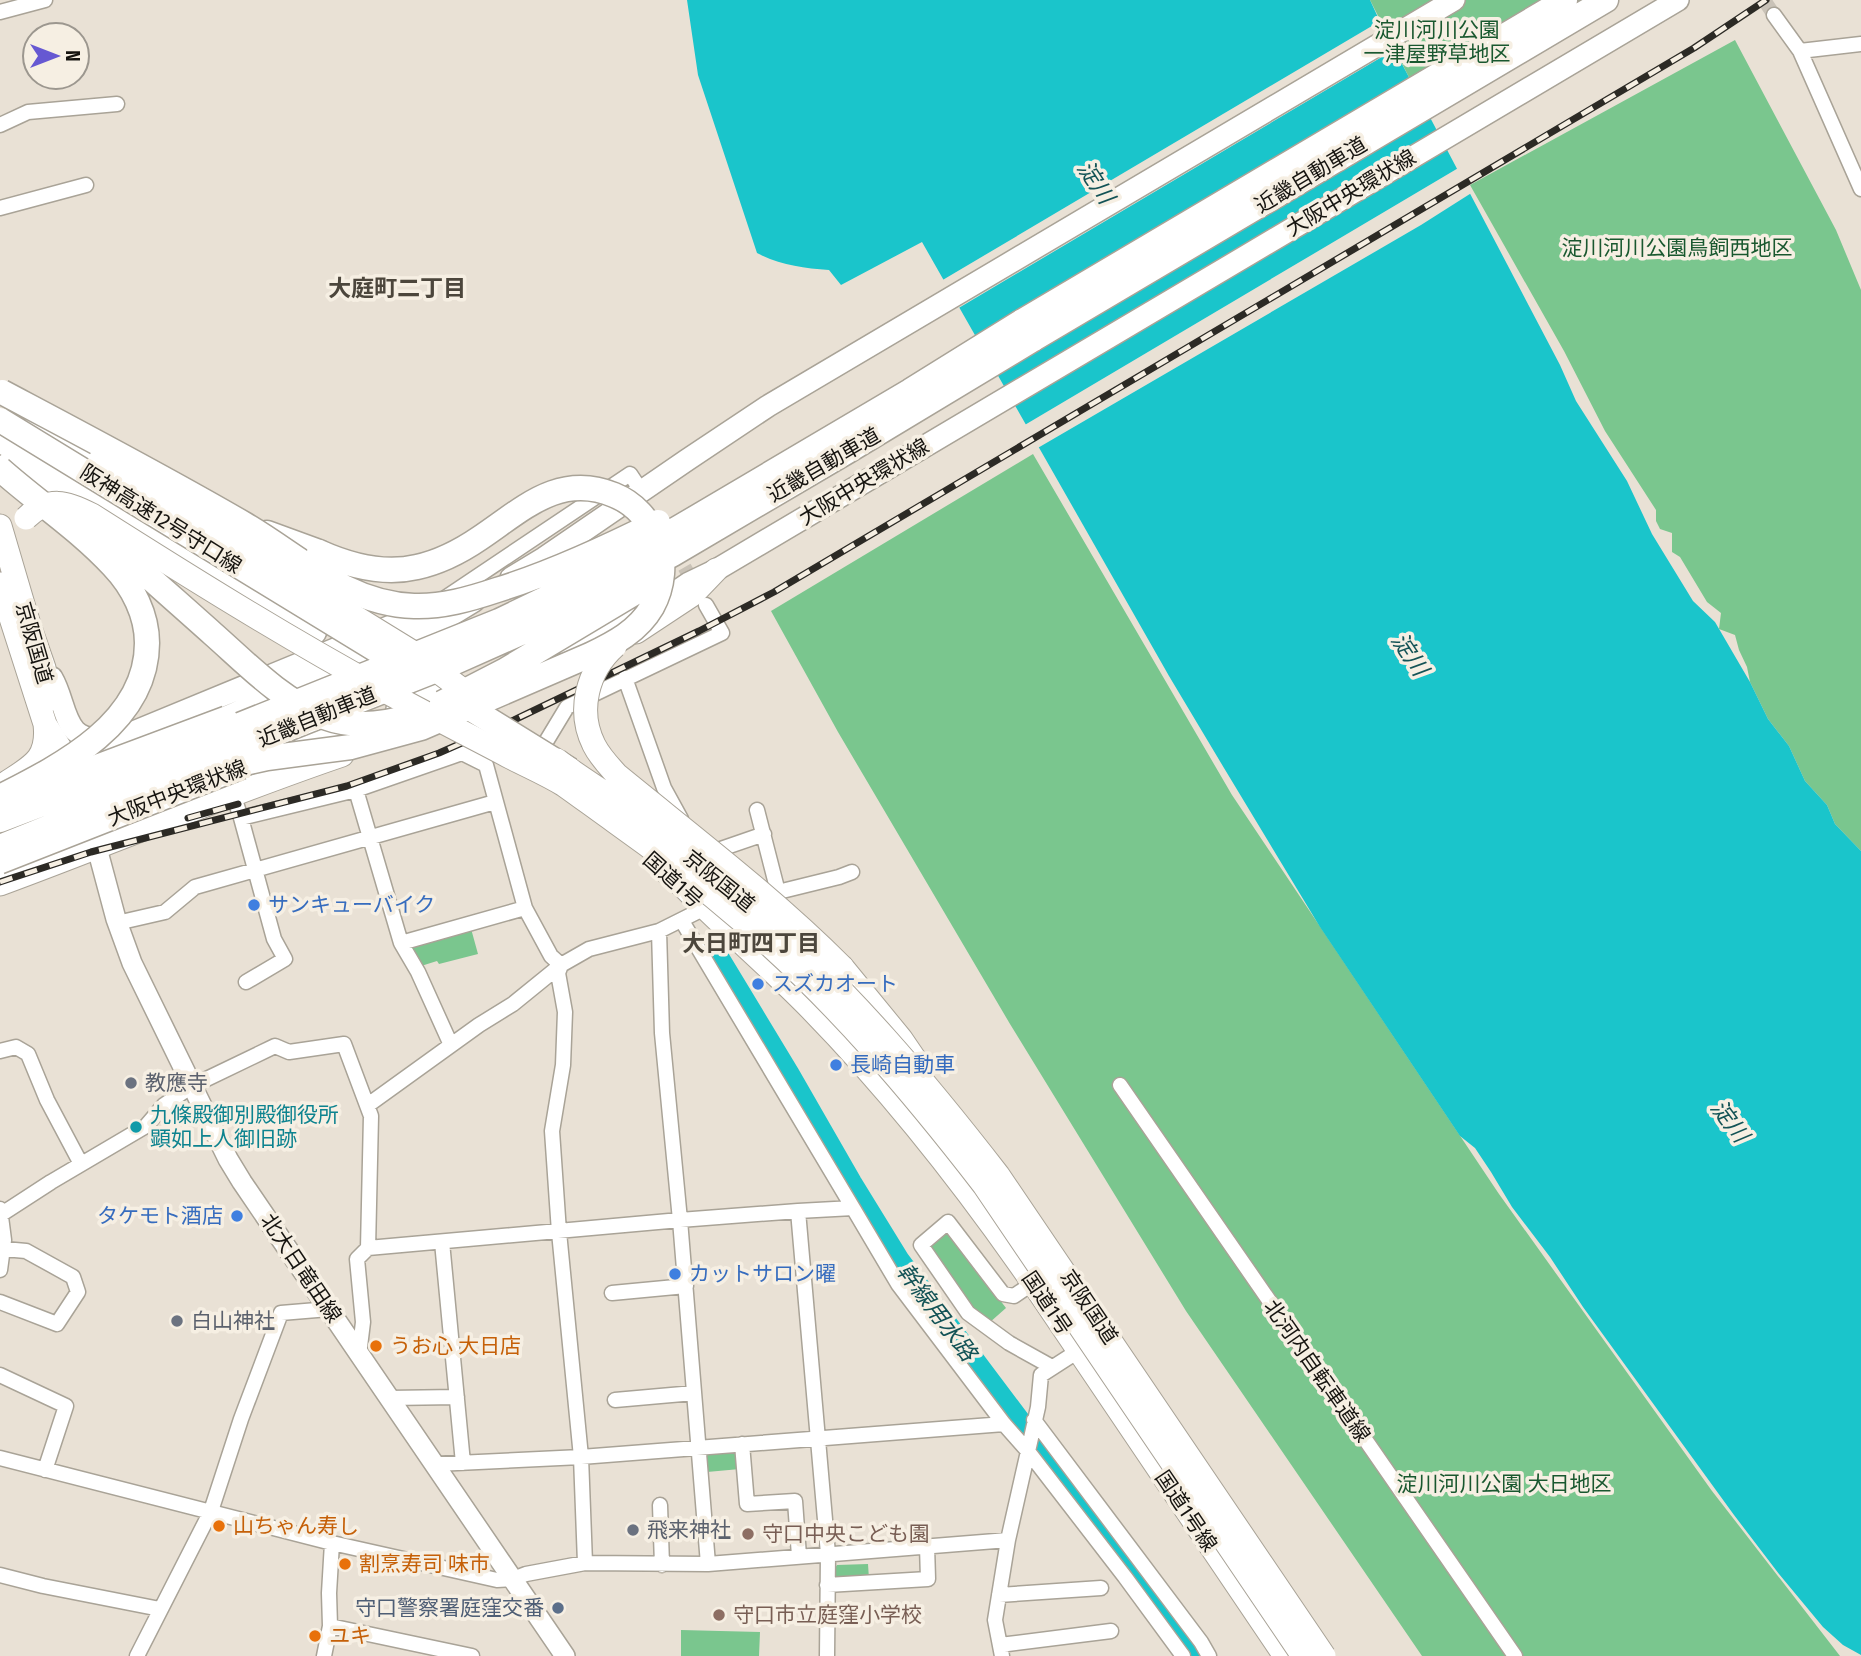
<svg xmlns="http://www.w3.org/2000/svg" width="1861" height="1656" viewBox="0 0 1861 1656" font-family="'Fira Sans Condensed','Noto Sans JP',sans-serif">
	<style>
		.green { fill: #7ac68e }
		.water { fill: #1ac5cb }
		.pier { fill: #e9e1d5 }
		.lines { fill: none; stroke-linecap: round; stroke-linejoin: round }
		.river { stroke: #1ac5cb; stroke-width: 24 }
		.minor-tunnel { stroke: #c9c2b7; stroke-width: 14; stroke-dasharray: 14 7; stroke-linecap: butt }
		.minor-casing { stroke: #a9a397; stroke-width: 17 }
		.secondary-casing { stroke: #a9a397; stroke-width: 22 }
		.primary-casing { stroke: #a9a397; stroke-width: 24 }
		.trunk-casing { stroke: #a9a397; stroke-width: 25 }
		.motorway-casing { stroke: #a9a397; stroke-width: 27 }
		.minor { stroke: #fff; stroke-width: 14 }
		.secondary { stroke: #fff; stroke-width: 19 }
		.primary { stroke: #fff; stroke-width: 21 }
		.trunk { stroke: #fff; stroke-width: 23 }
		.motorway { stroke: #fff; stroke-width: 24 }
		.rail-casing { stroke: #2c2a25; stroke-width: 7 }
		.rail { stroke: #f6efe3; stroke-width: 4.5; stroke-dasharray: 13; stroke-linecap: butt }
		.primary-bridge-casing { stroke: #a9a397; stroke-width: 24; stroke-linecap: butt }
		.trunk-bridge-casing { stroke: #a9a397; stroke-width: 25; stroke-linecap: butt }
		.motorway-bridge-casing { stroke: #a9a397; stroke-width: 27; stroke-linecap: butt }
		.primary-bridge { stroke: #fff; stroke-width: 21 }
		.trunk-bridge { stroke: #fff; stroke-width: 23 }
		.motorway-bridge { stroke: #fff; stroke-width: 24 }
		.shop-dot { fill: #3f7fe0; stroke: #f6efe3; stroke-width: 2.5 }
		.worship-dot { fill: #6b7280; stroke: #f6efe3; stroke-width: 2.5 }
		.culture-dot { fill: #0f9aa8; stroke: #f6efe3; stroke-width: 2.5 }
		.food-dot { fill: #e8710a; stroke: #f6efe3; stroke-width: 2.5 }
		.education-dot { fill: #8d6e63; stroke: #f6efe3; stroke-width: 2.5 }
		.service-dot { fill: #5c6f8a; stroke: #f6efe3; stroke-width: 2.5 }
		.labels { text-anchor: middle; stroke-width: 7; stroke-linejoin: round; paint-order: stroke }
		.park-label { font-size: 21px; fill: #19582f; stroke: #f6efe3 }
		.street-label { font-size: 21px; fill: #161410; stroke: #f6efe3 }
		.shop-label { font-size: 21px; fill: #366cbe; stroke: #f6efe3; text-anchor: start }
		.worship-label { font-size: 21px; fill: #5b616d; stroke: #f6efe3; text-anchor: start }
		.culture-label { font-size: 21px; fill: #0d838f; stroke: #f6efe3; text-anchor: start }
		.food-label { font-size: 21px; fill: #c56008; stroke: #f6efe3; text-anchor: start }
		.education-label { font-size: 21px; fill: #785e54; stroke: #f6efe3; text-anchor: start }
		.service-label { font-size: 21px; fill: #4e5e75; stroke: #f6efe3; text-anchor: end }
		.water-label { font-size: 23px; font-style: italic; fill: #135356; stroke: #f6efe3 }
		.neighbourhood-label { font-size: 23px; font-weight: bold; fill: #4c463c; stroke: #f6efe3 }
	</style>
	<rect width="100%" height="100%" fill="#e9e1d5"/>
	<path class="green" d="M1370,0H1583L1421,101Z
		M1735,40L1836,230L1861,290V851L1835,824L1827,805L1805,781L1789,746L1768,719L1750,682L1747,667L1739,650L1735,635L1719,629L1721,613L1707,602L1680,557L1672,552V533L1660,529L1656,521V510L1605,431L1564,351L1470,185Z
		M1033,454L1232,795L1499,1194L1712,1491L1840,1656H1422L1186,1311L1010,1024L838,732L771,611Z
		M470,925L478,954L439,964L437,961L421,966L409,943Z
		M943,1232H948L1006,1308L989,1323L972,1309L927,1248Z
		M734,1451L738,1454L740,1469L707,1472L706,1457L709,1453Z
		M868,1564L869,1579L834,1581L833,1571L837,1565Z
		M681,1630L760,1632L759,1656H681Z"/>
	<path class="water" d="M687,0H1370L1381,24L1560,365L1576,401L1627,481L1652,534L1693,601L1715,622L1750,682L1768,719L1789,746L1805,781L1827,805L1835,824L1861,851V1655L1843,1645L1823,1627L1779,1574L1734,1515L1583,1307L1550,1257L1512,1207L1491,1172L1475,1148L1460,1136L1320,927L1224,768L1169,676L922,242L841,285L829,270C803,268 780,265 757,253L698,75Z"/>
	<path class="pier" d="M1382,20L1397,48L957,309L941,281Z
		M1460,167L1473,192L1421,225L1036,449L1023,426Z"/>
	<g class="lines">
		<path class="river" d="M710,946L788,1075L850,1183L898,1261L1195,1656"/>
		<path class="minor-tunnel" d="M1764,0L1774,15
			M674,549L697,589"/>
		<g class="minor-casing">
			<path id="minor" d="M0,12L45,0
				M1774,15L1800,51L1861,189
				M1800,51L1861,44
				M0,125L28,112L117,104
				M0,208L86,185
				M445,598L630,474L636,483
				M625,678L664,788L681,819
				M538,755L567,707L722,633L706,605
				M356,790L401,943
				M233,794L241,818L356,790L462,753L486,765L525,908L551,956L561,965
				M757,810L778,892L839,877L852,872
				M241,818L274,939L285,959L246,982
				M709,853L764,834
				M682,921L853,1208
				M117,923L165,912L195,887L495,802
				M659,931L662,1033L680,1220L708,1564
				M561,965L558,973L565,1012L563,1065L552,1131L559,1232L581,1457L585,1563
				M451,1045L418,972L401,943L525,908
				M0,1051L16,1047L28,1054L47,1100L81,1164
				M1120,1085L1515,1656
				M368,1105L479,1025L513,1004L561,965L589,949L659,931L705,908L709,903
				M0,1209L4,1240L0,1270
				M798,1211L853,1208L898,1284L1004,1424L1027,1450L1125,1577L1183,1656
				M0,1215L51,1182L146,1126L164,1105L192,1086L275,1046L289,1052L344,1044L371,1116L368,1248
				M442,1242L463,1463
				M1033,1283L1014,1296L1003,1294L948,1222L921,1245L968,1313L1009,1343L1052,1367
				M612,1293L686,1286
				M0,1302L57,1324L78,1292L73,1277L26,1251L4,1249
				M359,1355L363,1322L357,1259L368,1248L680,1220L798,1211L828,1554L827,1656
				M0,1375L66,1406L45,1470
				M389,1398L457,1397
				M615,1400L694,1393
				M1034,1420L1201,1642L1209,1656
				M742,1444L747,1504L795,1501L799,1556
				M0,1458L332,1543L497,1580L513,1579L526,1574L585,1563L708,1564L1008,1540
				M436,1464L581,1457L1004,1424
				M660,1505L662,1565
				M0,1575L43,1586L160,1609
				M827,1585L928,1579L927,1546
				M999,1595L1101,1588
				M330,1626L472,1656
				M1000,1645L1111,1631
				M137,1656L211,1511L241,1419L281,1313L329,1309
				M324,1656L330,1626L329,1593L332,1543
				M1002,1656L995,1620L1008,1540L1038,1407L1041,1375L1072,1355"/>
		</g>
		<g class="secondary-casing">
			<path id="secondary" d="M97,848L116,919L132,963L228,1159L242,1182L565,1656"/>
		</g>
		<g class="primary-casing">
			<path id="primary" d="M511,578L544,558L687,460L768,406L1454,0
				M551,652L606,629L661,602L689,583L716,570L1678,0
				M52,678C68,705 62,747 108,737
				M397,709L458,686
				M226,717L430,628L474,601
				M300,745L360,723
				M85,752L437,607"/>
		</g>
		<g class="trunk-casing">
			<path id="trunk" d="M0,433C33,408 71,442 100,460
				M0,526L30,628L44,668L46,683L51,699
				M0,584L45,724L67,759L72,775
				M636,632L692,595L716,570
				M6,783C32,766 49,759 45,724
				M664,870L684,887C725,929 770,967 811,1009C894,1094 966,1186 1033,1283L1285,1656
				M0,884C114,842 227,794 342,755
				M842,967L901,1039L916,1061"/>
		</g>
		<g class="motorway-casing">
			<path id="motorway" d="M1021,322L1565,0
				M1032,340L1606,0
				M0,440L314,632
				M8,465L60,499L76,513
				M267,533L319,552"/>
		</g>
		<use href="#minor" class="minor"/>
		<use href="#secondary" class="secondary"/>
		<use href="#primary" class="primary"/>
		<use href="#trunk" class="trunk"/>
		<use href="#motorway" class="motorway"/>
		<g class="rail-casing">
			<path id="rail" d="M188,818L238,804
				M0,882L91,852L347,786L439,753L514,720L699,631L774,592L1694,48L1766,0"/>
		</g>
		<use href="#rail" class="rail"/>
		<g class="primary-bridge-casing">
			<path id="primary-bridge" d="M31,790L226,717
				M0,863L242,768"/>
		</g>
		<g class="trunk-bridge-casing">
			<path id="trunk-bridge" d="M100,460L409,650L479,702
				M26,518C49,496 67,502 92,515C188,576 284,636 383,690C424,713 467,734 508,756C527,766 546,774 564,785C581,797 597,809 614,821C661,854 705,889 748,926C837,1003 913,1093 984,1185L1303,1656
				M615,646C587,671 577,711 594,745C600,757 609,766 617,775C694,838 772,897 842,967
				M557,760C576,775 598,788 618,802C666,837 714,874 759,913C849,990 926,1082 998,1175L1324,1656"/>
		</g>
		<g class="motorway-bridge-casing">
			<path id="motorway-bridge" d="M2,392C83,435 165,478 244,524C299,556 346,604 414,606C442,607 470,599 497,590C552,573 606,548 658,522
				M0,420L406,668
				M0,469C37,502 80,530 113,566C133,587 147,615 147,643C147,723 61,766 0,797
				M98,531C136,566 175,600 213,634C247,664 281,700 324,717C351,727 381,725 408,717
				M460,702L570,770
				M442,703L504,671L641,589
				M223,768L267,758L351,747L421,728L590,655C615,643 638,631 652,607C663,587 666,561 657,540C649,520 634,503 614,495C559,472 522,510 480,538C461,551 440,562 417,567C383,575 350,566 319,552
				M0,820L50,801L499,621L578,583L614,565L680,527L910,391L1021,322
				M0,847L146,788L181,771L444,667L552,619L673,554L848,451L1032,340"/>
		</g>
		<use href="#primary-bridge" class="primary-bridge"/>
		<use href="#trunk-bridge" class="trunk-bridge"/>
		<use href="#motorway-bridge" class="motorway-bridge"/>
	</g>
	<g class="shop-dot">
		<circle cx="254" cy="905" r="7"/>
		<circle cx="758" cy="984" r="7"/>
		<circle cx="836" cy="1065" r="7"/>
		<circle cx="237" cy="1216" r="7"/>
		<circle cx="675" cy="1274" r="7"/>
	</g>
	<g class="worship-dot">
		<circle cx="131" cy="1083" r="7"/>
		<circle cx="177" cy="1321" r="7"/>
		<circle cx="633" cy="1530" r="7"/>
	</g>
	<circle class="culture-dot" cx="136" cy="1127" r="7"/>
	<g class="food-dot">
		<circle cx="376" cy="1346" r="7"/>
		<circle cx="219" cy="1526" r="7"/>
		<circle cx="345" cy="1564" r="7"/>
		<circle cx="315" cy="1636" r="7"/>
	</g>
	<g class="education-dot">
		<circle cx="748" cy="1534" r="7"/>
		<circle cx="719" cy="1615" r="7"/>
	</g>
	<circle class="service-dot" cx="558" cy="1608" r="7"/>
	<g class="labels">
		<g class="park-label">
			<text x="1437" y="37">淀川河川公園<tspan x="1437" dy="24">一津屋野草地区</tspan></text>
			<text x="1677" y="255">淀川河川公園鳥飼西地区</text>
			<text x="1504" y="1491">淀川河川公園 大日地区</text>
		</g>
		<g class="street-label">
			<text transform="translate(1311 175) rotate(-31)" y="7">近畿自動車道</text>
			<text transform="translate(1351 193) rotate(-31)" y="7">大阪中央環状線</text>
			<text transform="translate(824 465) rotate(-30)" y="7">近畿自動車道</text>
			<text transform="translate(864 482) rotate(-31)" y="7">大阪中央環状線</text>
			<text transform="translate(161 519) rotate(32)" y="7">阪神高速12号守口線</text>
			<text transform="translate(34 643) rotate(74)" y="7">京阪国道</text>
			<text transform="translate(317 717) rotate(-22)" y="7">近畿自動車道</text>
			<text transform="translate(177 793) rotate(-21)" y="7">大阪中央環状線</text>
			<text transform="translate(673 880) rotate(42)" y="7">国道1号</text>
			<text transform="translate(719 881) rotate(39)" y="7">京阪国道</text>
			<text transform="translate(301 1268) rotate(56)" y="7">北大日竜田線</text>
			<text transform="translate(1047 1303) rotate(56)" y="7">国道1号</text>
			<text transform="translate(1089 1307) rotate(56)" y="7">京阪国道</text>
			<text transform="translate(1317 1371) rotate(55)" y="7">北河内自転車道線</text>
			<text transform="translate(1186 1511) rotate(56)" y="7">国道1号線</text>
		</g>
		<g class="shop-label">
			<text x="268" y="912">サンキューバイク</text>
			<text x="772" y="991">スズカオート</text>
			<text x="850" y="1072">長崎自動車</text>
			<text x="223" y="1223" text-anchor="end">タケモト酒店</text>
			<text x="689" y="1281">カットサロン曜</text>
		</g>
		<g class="worship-label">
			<text x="145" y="1090">教應寺</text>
			<text x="191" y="1328">白山神社</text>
			<text x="647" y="1537">飛来神社</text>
		</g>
		<g class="culture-label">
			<text x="150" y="1122">九條殿御別殿御役所<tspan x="150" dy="24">顕如上人御旧跡</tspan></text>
		</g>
		<g class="food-label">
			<text x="390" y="1353">うお心 大日店</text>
			<text x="233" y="1533">山ちゃん寿し</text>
			<text x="359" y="1571">割烹寿司 味市</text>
			<text x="329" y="1643">ユキ</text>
		</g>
		<g class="education-label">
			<text x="762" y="1541">守口中央こども園</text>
			<text x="733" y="1622">守口市立庭窪小学校</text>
		</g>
		<g class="service-label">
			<text x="544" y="1615">守口警察署庭窪交番</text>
		</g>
		<g class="water-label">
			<text transform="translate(1096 182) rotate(56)" y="8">淀川</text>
			<text transform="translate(1410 654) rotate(56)" y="8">淀川</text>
			<text transform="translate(1730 1121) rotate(53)" y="8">淀川</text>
			<text transform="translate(937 1312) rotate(53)" y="8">幹線用水路</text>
		</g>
		<g class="neighbourhood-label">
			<text x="397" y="296">大庭町二丁目</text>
			<text x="751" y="951">大日町四丁目</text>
		</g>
	</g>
	<g transform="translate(56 56) rotate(90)"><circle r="33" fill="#f6efe3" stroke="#9c978f" stroke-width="2"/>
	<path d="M0-5L12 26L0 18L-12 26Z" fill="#6658d2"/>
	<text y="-10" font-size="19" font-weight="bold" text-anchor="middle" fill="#161410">N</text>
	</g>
</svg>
